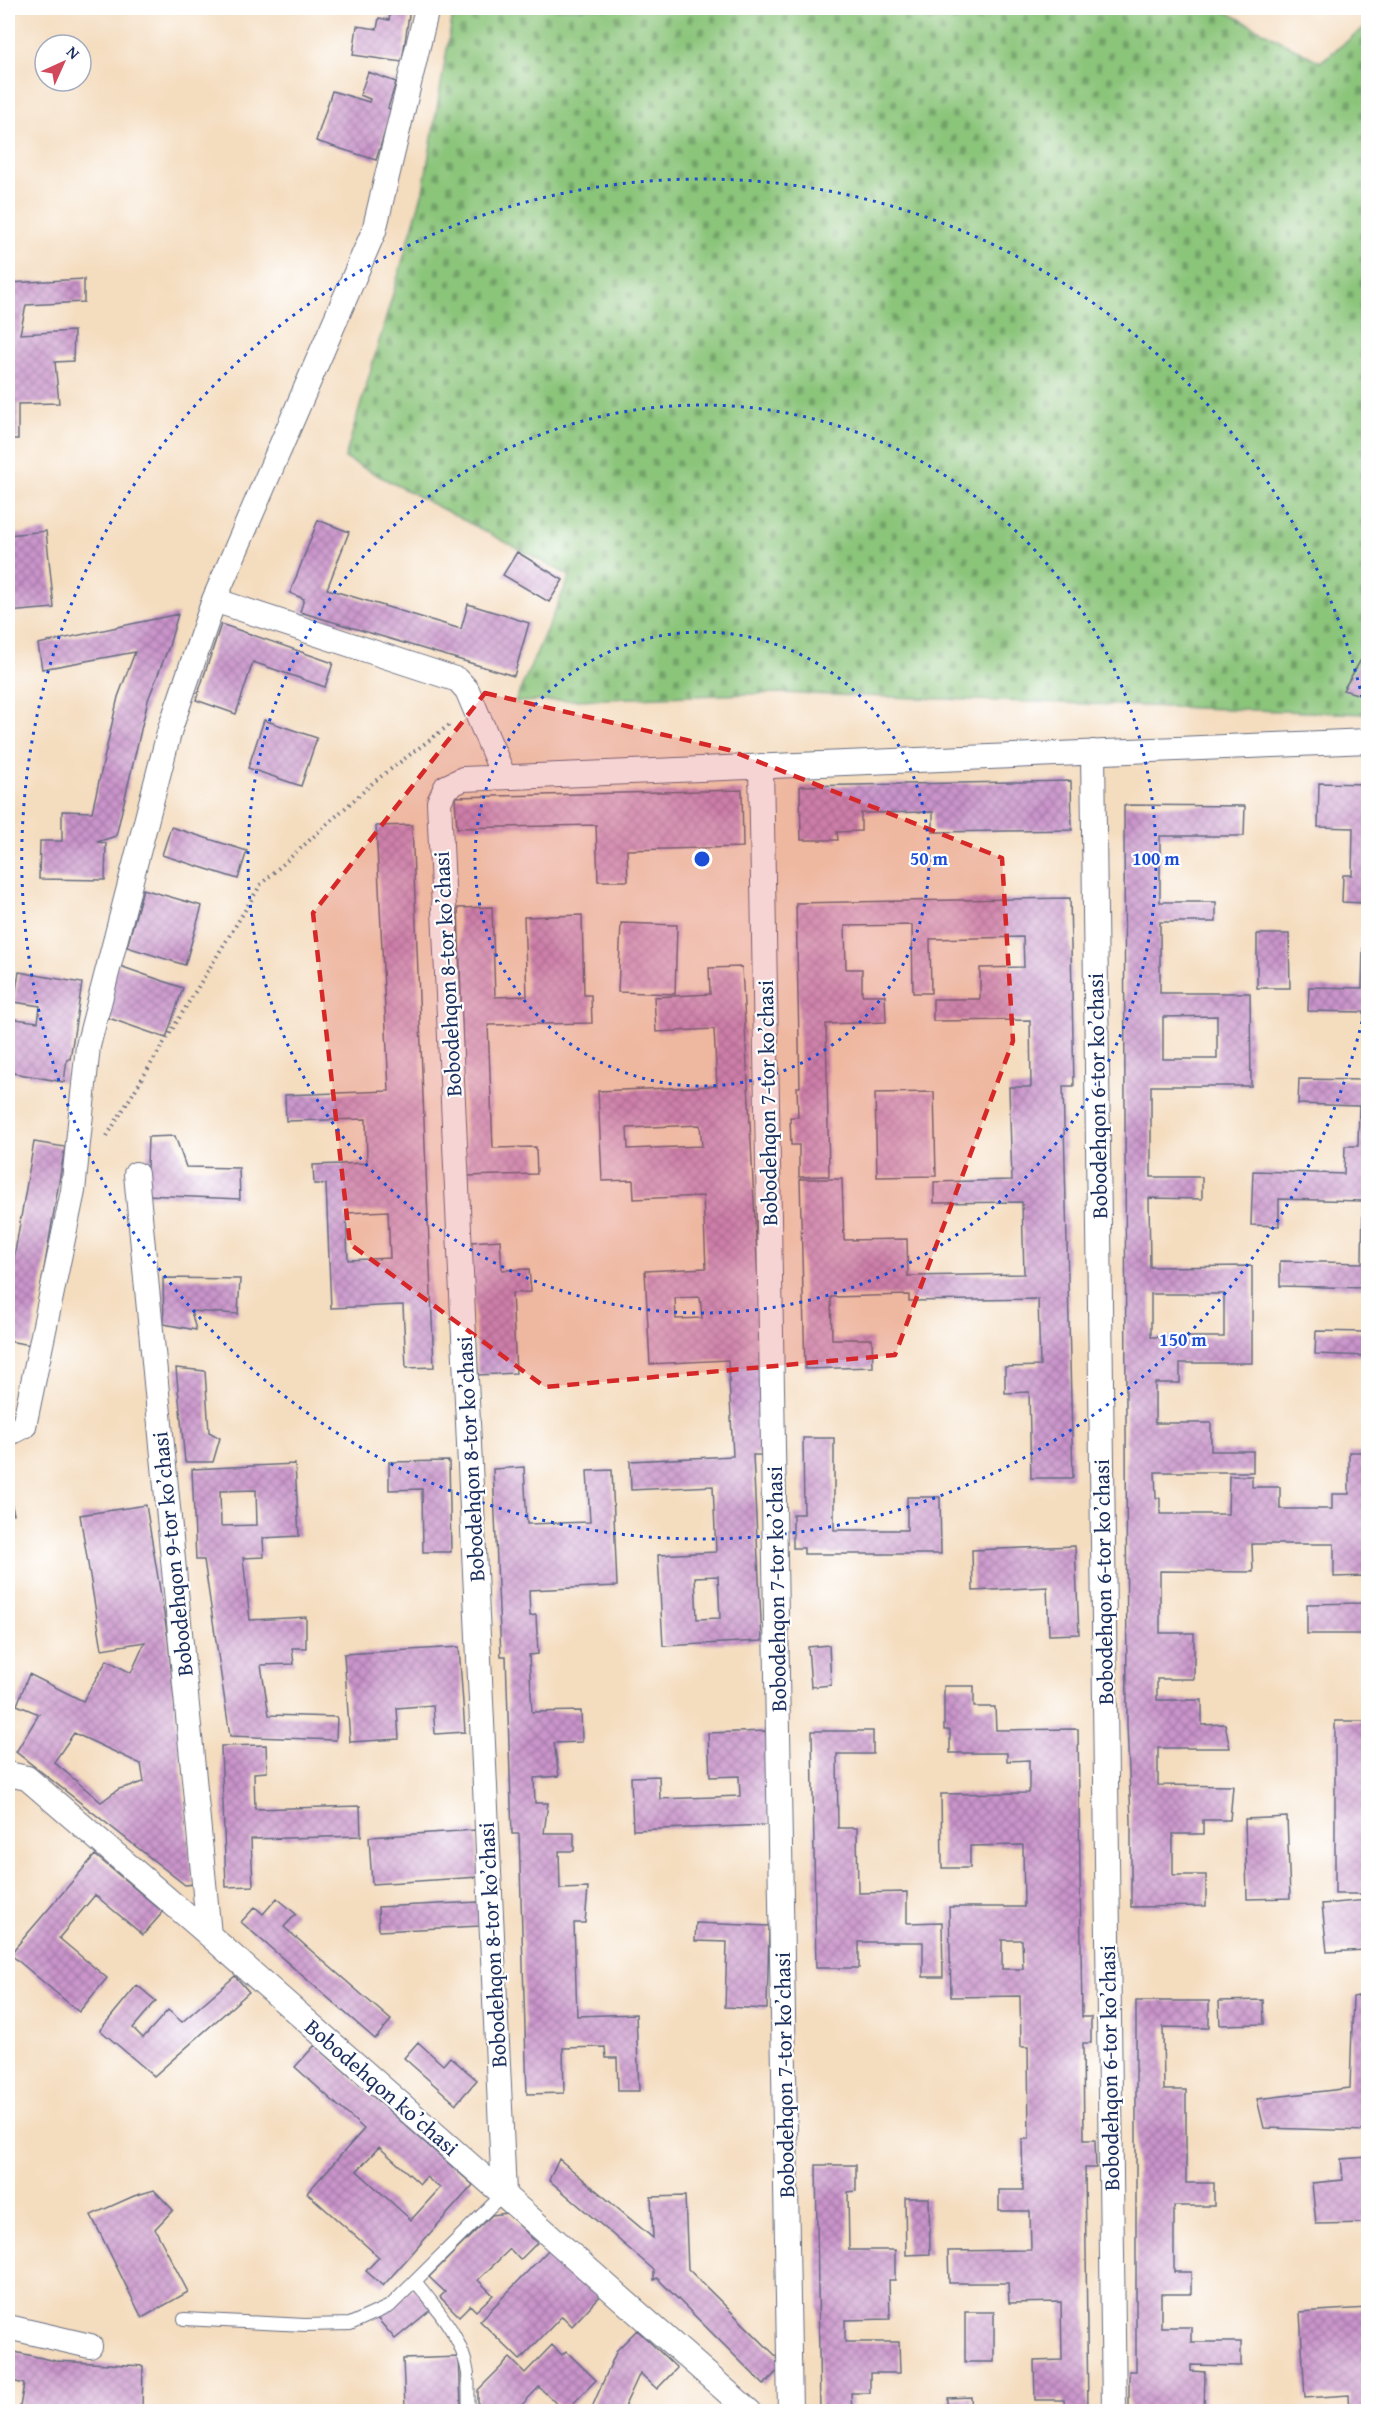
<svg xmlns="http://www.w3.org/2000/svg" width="1376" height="2419" viewBox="0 0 1376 2419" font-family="'Gentium Book Plus',serif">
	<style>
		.cemetery { fill: url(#cemetery-stones); stroke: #537a6c; stroke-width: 1.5 }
		.building { fill: url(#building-cross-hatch); fill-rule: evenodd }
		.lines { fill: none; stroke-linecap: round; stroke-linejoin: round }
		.service-casing { stroke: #676c80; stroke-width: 14 }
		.minor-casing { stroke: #676c80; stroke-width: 26 }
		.path { stroke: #676c80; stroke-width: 4; stroke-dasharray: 1.5 4.5; stroke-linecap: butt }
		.service { stroke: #fff; stroke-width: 12 }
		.minor { stroke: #fff; stroke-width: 24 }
		.marked { fill: #d62828; fill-opacity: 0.2; stroke: #d62828; stroke-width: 4.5; stroke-dasharray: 12 8; stroke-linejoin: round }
		.ring { fill: none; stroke: #1d4ed8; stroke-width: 3; stroke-dasharray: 3 6 }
		.labels { text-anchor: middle; stroke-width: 4.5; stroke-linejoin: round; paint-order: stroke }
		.street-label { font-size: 22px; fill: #1b2f5e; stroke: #fff }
		.centre { fill: #1d4ed8; stroke: #fff; stroke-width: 3 }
		.ring-label { font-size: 18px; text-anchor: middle; font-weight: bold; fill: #1d4ed8; stroke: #fff; stroke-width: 4.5; stroke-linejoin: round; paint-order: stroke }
	</style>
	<defs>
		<pattern id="cemetery-stones" width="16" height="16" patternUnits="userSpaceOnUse" patternTransform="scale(1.5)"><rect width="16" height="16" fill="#8bc57a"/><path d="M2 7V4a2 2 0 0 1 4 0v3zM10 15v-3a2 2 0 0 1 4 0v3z" fill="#71a067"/></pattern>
		<pattern id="building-cross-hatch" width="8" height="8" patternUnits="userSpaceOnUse" patternTransform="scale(1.5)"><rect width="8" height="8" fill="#ca94ca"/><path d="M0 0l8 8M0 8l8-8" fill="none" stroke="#a379a7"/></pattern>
	</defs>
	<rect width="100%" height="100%" fill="#fff"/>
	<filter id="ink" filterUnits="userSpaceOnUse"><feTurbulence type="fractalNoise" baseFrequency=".0167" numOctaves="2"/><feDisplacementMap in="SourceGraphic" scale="12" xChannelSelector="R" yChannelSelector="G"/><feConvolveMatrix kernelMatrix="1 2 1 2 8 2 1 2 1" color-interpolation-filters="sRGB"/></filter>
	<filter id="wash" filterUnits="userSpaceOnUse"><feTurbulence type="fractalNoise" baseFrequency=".008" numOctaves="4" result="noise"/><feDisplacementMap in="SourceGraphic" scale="24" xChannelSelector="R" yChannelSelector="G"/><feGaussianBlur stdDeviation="1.35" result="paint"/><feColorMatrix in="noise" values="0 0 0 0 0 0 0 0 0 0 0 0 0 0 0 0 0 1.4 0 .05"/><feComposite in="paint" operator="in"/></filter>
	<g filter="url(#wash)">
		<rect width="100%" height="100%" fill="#f4dcbe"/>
		<path class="cemetery" d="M454,8H1219L1320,62L1368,25V714L779,693L515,702L570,576L345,458L423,191Z"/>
		<g id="blocks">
			<path class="building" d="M391,8H410L402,62L353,55L357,26L377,29L379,18L389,20Z
				M368,72L396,82L388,108L392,110L376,160L316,141L332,91L369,102L370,99L360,95Z
				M84,279V302L26,305L20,334L74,331L73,361L55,362L59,403L18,404V439H8V283Z
				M318,520L349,532L327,589L461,629L468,604L529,623L514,676L300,612L304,599L290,593Z
				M46,531L54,608L8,612V535Z
				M517,552L563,580L549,602L503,575Z
				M178,614L169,646L148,700L116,836L97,842L106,843L105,880L39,879L40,841H62V811L92,812L118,697L135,652L42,669L38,644Z
				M221,624L333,663L325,687L253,662L236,714L196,700Z
				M1368,648V697L1343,690Z
				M264,720L317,738L301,786L248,768Z
				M1071,781L1072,830L933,832V812L861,813V831L837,832L838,840H801L800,786Z
				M1319,783L1368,784V1356L1315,1354L1316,1331L1365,1332L1366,1288L1280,1286V1261L1362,1263L1363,1201L1279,1199V1226L1251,1225L1253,1171L1344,1174L1345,1146H1358L1359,1106L1298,1104L1299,1079L1363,1080L1364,1012L1308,1011L1309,987L1362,988L1364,903L1342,902L1343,875H1352L1353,828L1318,827Z
				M742,790L743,847L627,850L628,881H598L596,825L457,828L455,797Z
				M1124,805L1245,806L1244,836H1160V902H1216V922H1160V993H1250L1251,1086H1151V1177H1202V1199L1149,1198L1150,1267L1252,1266V1363H1180V1383H1155V1423H1211V1451H1253V1472H1155L1156,1498H1160V1514H1228L1229,1476H1252V1487H1280V1509H1332V1494H1349V1452H1368V1634H1307V1604L1365,1603V1576L1334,1577V1544H1252L1253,1572L1160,1571V1633H1194V1679H1157V1700H1202V1725L1225,1724L1230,1748H1158V1785L1233,1786L1230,1820H1203V1834H1173V1875H1206V1906L1131,1907V1820L1127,1725ZM1217,1016V1059H1163V1017ZM1151,1294H1224V1337H1151Z
				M412,825L434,1367L406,1368L403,1305L331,1308L326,1184H314L313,1165L367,1163L366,1119L286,1121L285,1095L389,1091L376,826ZM388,1211L390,1258L348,1260L346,1213Z
				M171,827L247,851L238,879L162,855Z
				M143,889L202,906L185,965L127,947Z
				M1070,898L1074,1086H1063L1073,1478H1031L1029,1392L1005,1393V1367L1040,1366L1038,1299L909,1301V1295L831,1297L832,1339H872L873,1367L805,1369L800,1179H842L844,1240L907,1239L908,1276L1024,1274L1022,1202L934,1203V1182L1012,1180L1009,1087H1031L1030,1020L933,1021V999H980V968L1024,967L1023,937L930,939L931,993H913L912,925L845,926L846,969H862V995H885L886,1022L826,1024L829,1176L799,1177V1145H791L790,1117H798L797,1087H800L796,903Z
				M492,907L495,997L527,996L524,917L582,915L584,995H591L592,1023L488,1025L493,1148L536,1147L537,1174L467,1176L458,908Z
				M621,923L677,925L675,994L618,992Z
				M1257,934H1289L1290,988H1257Z
				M117,965L183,988L166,1038L100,1015Z
				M742,967L767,1455H753L762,1641L663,1646L658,1555L716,1552L713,1486L631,1490L630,1461L733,1456L728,1360L650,1364L645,1271L706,1268L703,1196L634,1199L633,1180L602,1181L598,1091L717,1086L714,1029L656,1032L654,997L710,994L709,968ZM700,1125L702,1146L628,1149L627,1128ZM700,1297L702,1318L676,1319L675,1298ZM718,1576L720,1618L697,1619L695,1577Z
				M19,972L82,983L70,1059H67L64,1082L8,1072V1018L38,1022L40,1006L14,1002Z
				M934,1092L936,1176L877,1177L875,1093Z
				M175,1136L186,1167L239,1168L240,1199L146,1195L148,1137Z
				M34,1142L65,1147L31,1345L8,1341V1274L11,1275Z
				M500,1240L502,1270L529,1269L531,1292L512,1293L516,1373L478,1375L471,1242Z
				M163,1278L240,1279L238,1314L191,1311L196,1330L164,1324Z
				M176,1368L205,1371L209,1432L220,1438L213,1462H185Z
				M803,1438H834V1530H907V1497H940L941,1554H804V1548H793V1514H804Z
				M449,1461L451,1552H423L422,1489L389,1490V1462Z
				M295,1464L299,1536L263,1538L264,1557L243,1558L250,1620L306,1617V1648H292L294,1664L261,1665L269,1715L337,1717L336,1740L230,1736L204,1560H196L192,1469ZM256,1490L257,1525L221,1526L220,1491Z
				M524,1467L527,1524L590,1522L587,1471L612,1470L617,1586L529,1590L530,1616L536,1615L538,1654L529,1655L532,1712L581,1711L582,1742L554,1743L559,1776L534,1778L535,1803H548L544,1833H574V1851H559L560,1889L588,1888L585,1923H574L577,2016L636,2014L639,2091H618L617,2058H606L605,2047L563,2048L564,2093L527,2094L519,1834H512L506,1656H501L493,1469Z
				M8,1492L14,1514L8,1515Z
				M146,1505L168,1638L193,1884L185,1885L16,1752L39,1714L17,1705L29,1674L83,1701L107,1660L131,1673L145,1642L102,1649L80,1515ZM74,1733L141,1764L144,1782L119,1789L101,1802L54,1762Z
				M1075,1546L1079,1634L1049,1635L1047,1587L973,1591L972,1550Z
				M829,1645L831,1685L811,1687L808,1647Z
				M459,1647L465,1732L435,1734L433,1705L397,1708L399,1739L350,1742L344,1654Z
				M944,1686H974V1707H995L996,1730L1078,1729L1082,2017H1091V2043H1083L1084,2140H1095L1096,2168H1085L1088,2412H1065L1064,2400H1035L1034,2361L1062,2360L1061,2302L1009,2303L1008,2283H949L948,2251L1031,2250L1030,2211H999V2190H1023L1022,2139H1029L1028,2047H1021L1020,1996L951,1997L949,1907H1024L1023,1845L970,1846V1868H942L941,1794L1029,1793V1760L1007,1761V1753H950V1730H944ZM1002,1940H1022L1023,1969H1002Z
				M1335,1721H1368V1894H1335Z
				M767,1731L769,1825L633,1830L631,1777L659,1776L660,1799L740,1796L739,1776L710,1777L708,1733Z
				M812,1731H873V1754H837L838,1828H857L858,1893L907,1892V1923L942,1922L943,1977H923V1942H859V1968H816Z
				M266,1745L267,1772L254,1773L255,1809L360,1806L361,1836L251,1839L253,1886L226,1887L221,1746Z
				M1287,1817L1290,1898L1247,1899L1245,1819Z
				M476,1830L479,1877L372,1884L369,1837Z
				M95,1855L163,1912L143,1935L95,1895L59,1938L107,1978L79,2012L10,1954Z
				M277,1898L296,1914L284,1927L391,2020L375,2039L241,1922L255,1907L263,1914Z
				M1368,1900V1963H1367L1366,1950L1327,1952L1322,1904Z
				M479,1902L480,1926L379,1931L378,1907Z
				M696,1923L769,1926L767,2009L725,2007L727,1942L695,1941Z
				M235,1976L249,1992L154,2076L100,2030L137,1985L156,2001L133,2028L143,2038L168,2010L182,2022Z
				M1368,1994V2131L1264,2128L1257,2099L1350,2088L1353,1997Z
				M1263,2000L1264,2024L1220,2025L1219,2001Z
				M1136,2001H1209V2028L1163,2027L1164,2090H1186V2183H1214V2206H1174V2272H1191V2294H1161V2327H1191V2342H1241V2366L1191,2365V2371L1205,2372L1204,2412H1129V2371H1136Z
				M418,2042L443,2065L450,2057L477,2080L456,2104L404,2058Z
				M315,2045L473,2185L383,2286L366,2271L379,2257L307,2193L364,2129L295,2067ZM379,2147L420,2184L426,2177L440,2188L411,2220L357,2171Z
				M1368,2157V2223L1316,2224L1312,2183L1343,2180L1341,2159Z
				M559,2159L653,2238L651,2197L685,2196L688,2269L784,2364L764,2385L657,2278L654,2280V2270L549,2180Z
				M816,2165H856V2191L848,2192L849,2250H895V2280H889L890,2319L845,2320V2342H899L900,2373H870V2393H851L852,2412H820Z
				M154,2190L173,2210L155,2229L188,2292L142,2318L91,2215L134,2196Z
				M905,2198H929L930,2254L906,2255Z
				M507,2213L537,2243L520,2260L510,2249L478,2280L493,2295L476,2311L470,2305L459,2316L440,2297L445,2292L429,2277L492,2215Z
				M553,2245L603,2293L572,2326L562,2316L520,2360L480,2321Z
				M415,2287L433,2308L395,2339L377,2318Z
				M1368,2308V2412H1350L1349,2395L1305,2398L1300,2312Z
				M965,2312H994V2362H965Z
				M637,2330L677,2368L657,2389L640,2373L622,2412H590L617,2350Z
				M552,2345L562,2355L566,2351L596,2380L565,2412L539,2387L515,2412H478V2390L510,2358L525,2373Z
				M10,2351L56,2361L143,2366L142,2412H19L24,2384L8,2380V2357Z
				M459,2357L461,2407L405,2408L403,2359Z
				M971,2397L972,2412H948V2398Z"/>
		</g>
	</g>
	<g filter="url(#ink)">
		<use href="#blocks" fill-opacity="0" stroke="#676c80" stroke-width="1.5"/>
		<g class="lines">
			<g class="service-casing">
				<path id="service" d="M415,2281C437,2309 463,2338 468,2374C469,2386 468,2399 469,2412
					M184,2319L305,2325L350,2324L390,2306L504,2193"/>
			</g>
			<g class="minor-casing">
				<path id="minor" d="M214,600L458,680L467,690L504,777
					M1093,752L1114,2412
					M761,766L790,2412
					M136,1174L209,1935
					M8,1434L24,1426L73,1191L88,1046L170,729L214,600L374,231L427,8
					M8,1774L27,1778L209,1935L750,2412
					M504,2193L439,802L446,787L463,779L1368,741
					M8,2327L90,2346"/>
			</g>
			<path class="path" d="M107,1136L261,884L375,781L452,723"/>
			<use href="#service" class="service"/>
			<use href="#minor" class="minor"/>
		</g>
	</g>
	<path class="marked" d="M485,693L729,750L1002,858L1013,1041L895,1355L545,1387L350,1244L313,913Z"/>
	<g class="ring">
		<circle cx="702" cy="859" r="227"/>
		<circle cx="702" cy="859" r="454"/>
		<path d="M1368 995A680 680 0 1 1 1368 723"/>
	</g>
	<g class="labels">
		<g class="street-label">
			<text transform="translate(447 974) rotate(-93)" y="8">Bobodehqon 8-tor koʼchasi</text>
			<text transform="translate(1097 1096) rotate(-91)" y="8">Bobodehqon 6-tor koʼchasi</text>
			<text transform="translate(767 1103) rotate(-91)" y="8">Bobodehqon 7-tor koʼchasi</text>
			<text transform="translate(470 1459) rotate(-93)" y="8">Bobodehqon 8-tor koʼchasi</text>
			<text transform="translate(172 1554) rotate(-96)" y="8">Bobodehqon 9-tor koʼchasi</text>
			<text transform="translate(1103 1582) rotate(-91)" y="8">Bobodehqon 6-tor koʼchasi</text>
			<text transform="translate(776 1589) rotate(-91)" y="8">Bobodehqon 7-tor koʼchasi</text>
			<text transform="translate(492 1945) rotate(-93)" y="8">Bobodehqon 8-tor koʼchasi</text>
			<text transform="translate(1109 2068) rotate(-91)" y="8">Bobodehqon 6-tor koʼchasi</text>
			<text transform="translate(784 2075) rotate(-91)" y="8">Bobodehqon 7-tor koʼchasi</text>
			<text transform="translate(382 2087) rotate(41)" y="8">Bobodehqon koʼchasi</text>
		</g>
	</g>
	<circle cx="702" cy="859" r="9" class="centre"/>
	<g class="ring-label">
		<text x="929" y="865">50 m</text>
		<text x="1156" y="865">100 m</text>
		<text x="1183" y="1346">150 m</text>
	</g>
	<rect width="1376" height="2419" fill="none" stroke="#fff" stroke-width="30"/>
	<g transform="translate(63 63) rotate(45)"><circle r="28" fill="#ffffff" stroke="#a4acbf" stroke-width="1.5"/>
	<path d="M0-4.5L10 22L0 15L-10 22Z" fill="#d1495b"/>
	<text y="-9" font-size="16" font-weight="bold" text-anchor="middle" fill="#1b2f5e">N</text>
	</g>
</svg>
